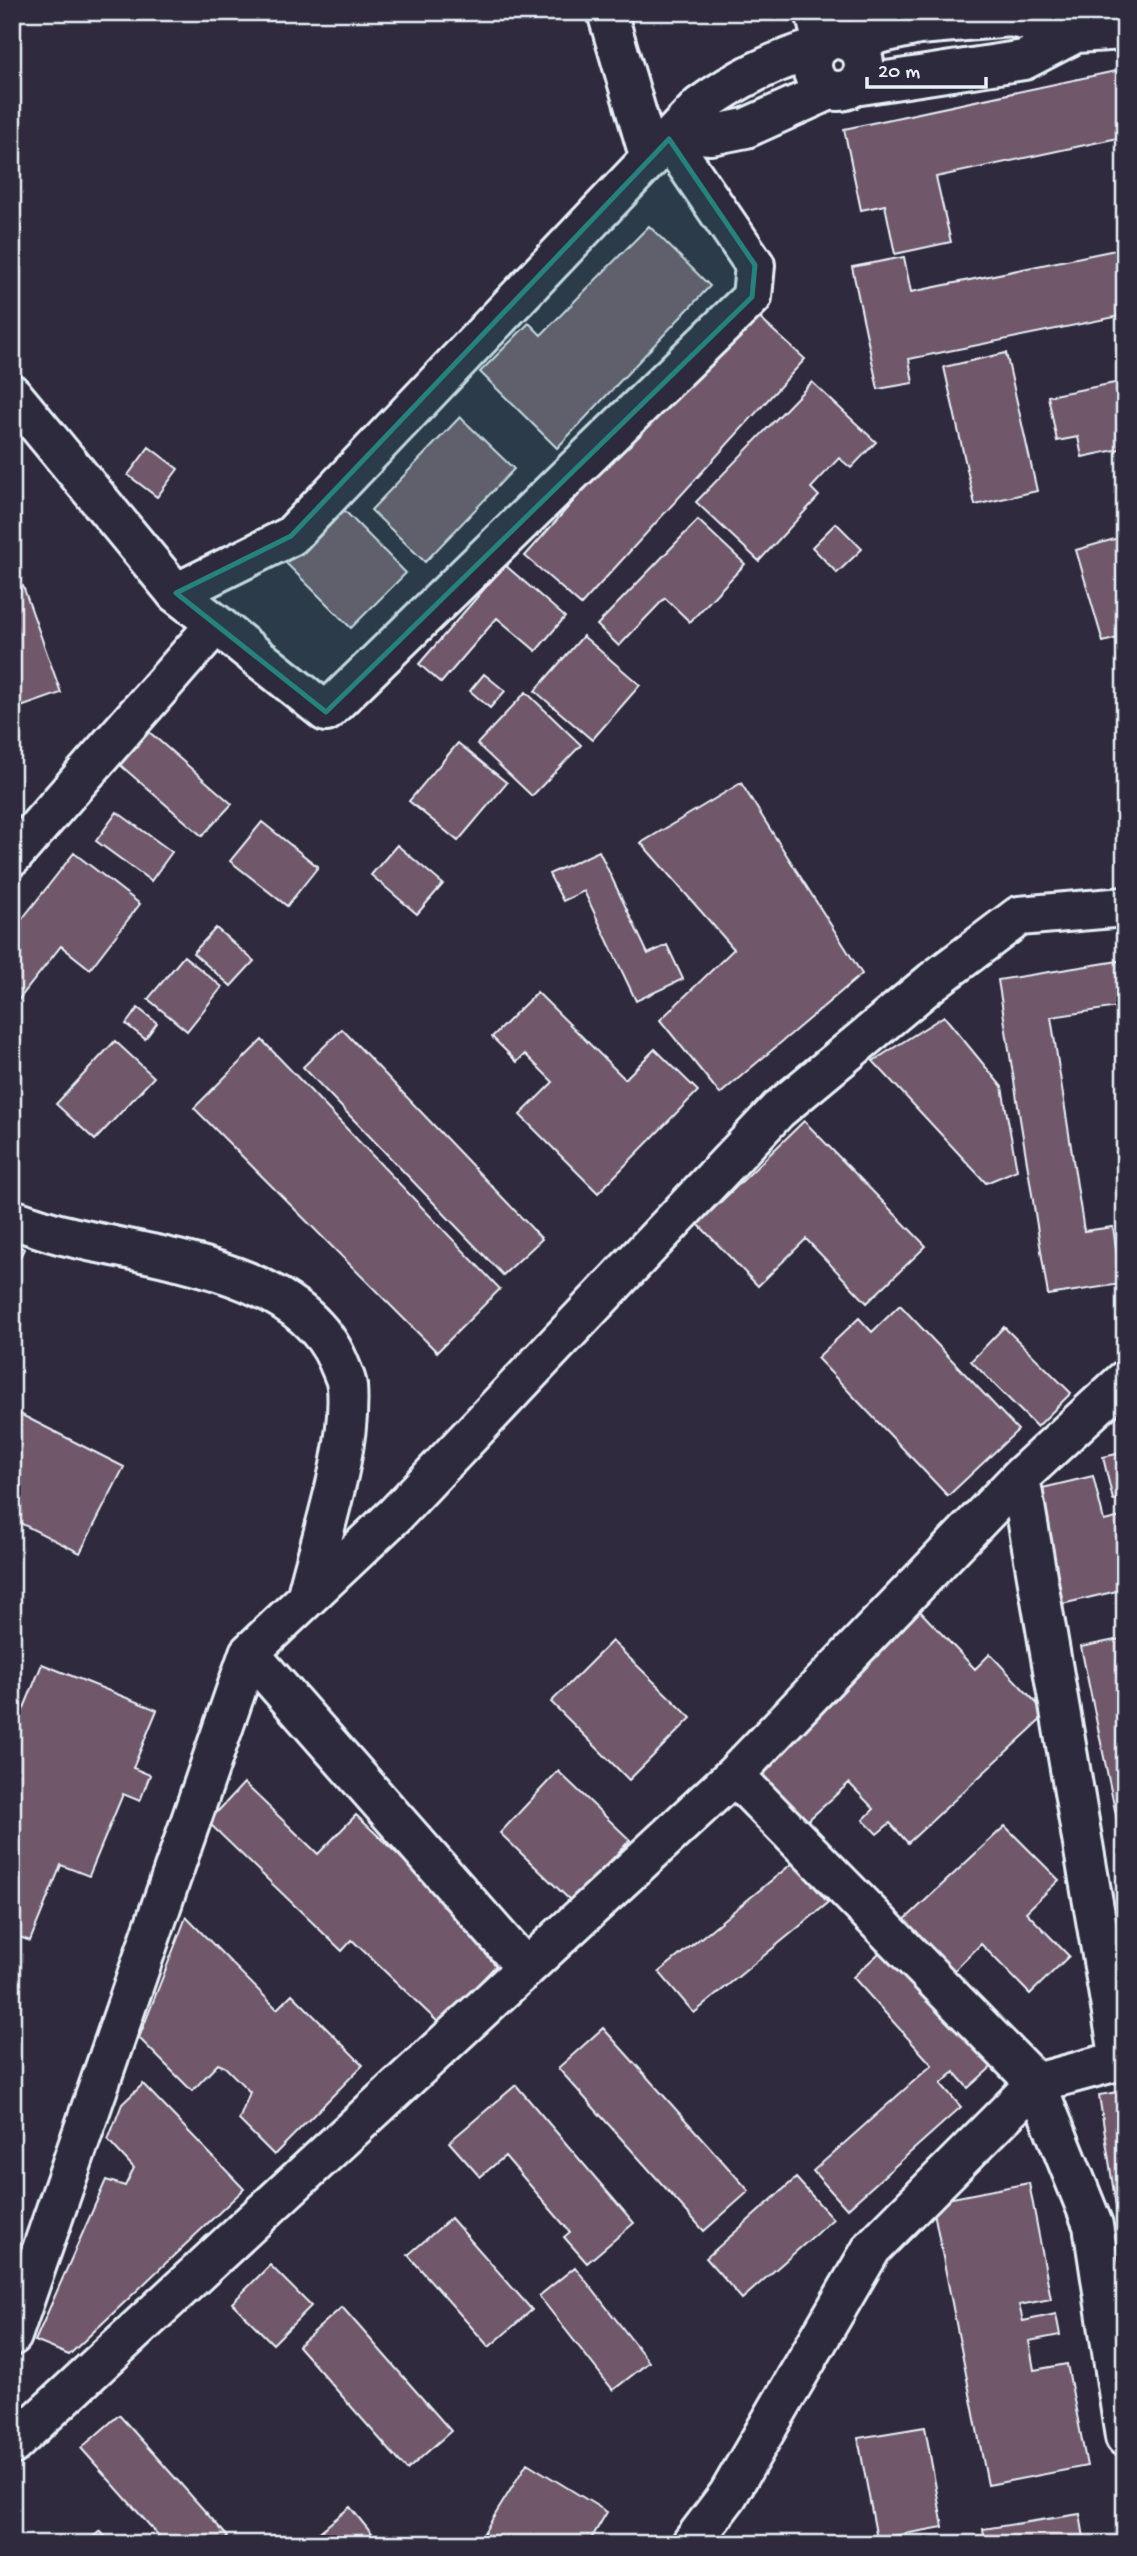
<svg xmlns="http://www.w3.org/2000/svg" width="1137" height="2556" viewBox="0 0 1137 2556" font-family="'Gochi Hand',sans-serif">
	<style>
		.building { fill: #6f586a; stroke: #e8f1f8; stroke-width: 2 }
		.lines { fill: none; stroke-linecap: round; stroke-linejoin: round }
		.street-casing { stroke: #e8f1f8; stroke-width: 44 }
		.secondary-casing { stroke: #e8f1f8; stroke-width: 44 }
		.street { stroke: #2f2a3d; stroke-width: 38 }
		.secondary { stroke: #2f2a3d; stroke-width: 38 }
		.marked { fill: #25827c; fill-opacity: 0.2; stroke: #25827c; stroke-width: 5; stroke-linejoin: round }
	</style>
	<rect width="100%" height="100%" fill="#2f2a3d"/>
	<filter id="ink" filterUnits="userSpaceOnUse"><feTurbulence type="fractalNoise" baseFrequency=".0143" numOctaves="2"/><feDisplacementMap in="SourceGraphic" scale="14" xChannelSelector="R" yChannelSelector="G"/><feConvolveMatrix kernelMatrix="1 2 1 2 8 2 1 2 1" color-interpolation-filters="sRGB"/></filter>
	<g filter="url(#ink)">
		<path class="building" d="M1125,69V169L1118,138L936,177L951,242L895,254L885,205L861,210L844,129Z
			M1125,193V225L1119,195Z
			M649,226L710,286L557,448L480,372L529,323L541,335Z
			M1125,248V315L909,359L913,383L878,389L852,267L904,257L911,292Z
			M746,306L805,359L581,605L525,556Z
			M1006,353L1037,491L975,505L944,367Z
			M1125,381V448L1082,457L1078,437L1057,441L1048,396Z
			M812,382L876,442L851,468L839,458L811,488L819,496L759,561L696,502Z
			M460,417L514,469L425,562L371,510Z
			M149,447L178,469L157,497L128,475Z
			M342,508L406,573L351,628L286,563Z
			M698,520L745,564L690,622L665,598L619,646L597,625Z
			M836,523L862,549L837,573L812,547Z
			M1125,536V636L1103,642L1076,550Z
			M505,565L565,617L536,651L497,618L441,683L419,664Z
			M23,586L61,693L12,710V590Z
			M583,636L640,685L592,740L535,691Z
			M484,674L505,691L490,708L470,691Z
			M526,692L581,745L532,796L477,744Z
			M148,731L232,804L202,836L119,764Z
			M458,743L507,783L458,841L409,801Z
			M741,783L862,974L720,1094L660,1020L734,949L641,843Z
			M117,812L172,852L151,881L96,841Z
			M262,822L318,867L287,906L230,861Z
			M397,845L443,884L417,914L371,875Z
			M599,851L648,954L667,945L683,979L636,1001L584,891L563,901L549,874Z
			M74,853L140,904L90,969L61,946L12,1008V932Z
			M216,928L254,961L231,986L193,953Z
			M184,956L222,987L187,1031L148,999Z
			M1125,960V1006L1051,1017L1084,1231L1113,1227L1121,1284L1048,1295L998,980Z
			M537,992L625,1079L655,1049L698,1091L598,1193L520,1115L553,1082L525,1054L517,1062L492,1037Z
			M138,1008L157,1023L145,1039L126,1024Z
			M944,1016L1002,1087L1017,1170L986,1183L873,1061Z
			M342,1029L542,1239L503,1275L303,1067Z
			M262,1040L500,1289L437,1352L194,1108Z
			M115,1041L154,1077L95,1140L56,1104Z
			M804,1121L926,1246L867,1303L806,1239L758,1286L698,1224Z
			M12,1243L24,1249L12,1273Z
			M900,1305L1018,1430L948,1496L817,1358L859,1318L872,1332Z
			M1004,1327L1071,1393L1037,1427L971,1361Z
			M12,1410L124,1467L80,1553L12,1519Z
			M1125,1452V1498L1113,1500L1103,1457Z
			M1093,1476L1104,1521L1125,1516V1606L1121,1590L1058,1605L1030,1491Z
			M918,1609L975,1669L990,1654L1047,1714L908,1843L890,1823L877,1834L863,1820L874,1809L849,1783L805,1823L751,1765Z
			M1125,1638V1858L1081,1647Z
			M612,1641L691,1718L629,1780L551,1702Z
			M42,1664L157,1710L133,1768L150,1775L140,1801L123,1794L89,1876L61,1865L30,1941L12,1934V1737Z
			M558,1771L630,1840L572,1902L500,1833Z
			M244,1783L318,1854L356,1815L505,1956L440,2024L352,1940L342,1951L208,1822Z
			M1005,1826L1059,1880L1026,1912L1069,1956L1030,1994L981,1944L950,1975L900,1924Z
			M794,1862L828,1903L694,2013L659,1972Z
			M186,1917L277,2009L292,1994L363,2065L274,2155L239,2120L250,2092L225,2067L218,2064L192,2091L139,2038Z
			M890,1943L997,2062L968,2088L954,2072L941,2084L961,2107L847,2209L813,2171L932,2065L853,1977Z
			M603,2028L749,2191L704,2231L558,2068Z
			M143,2084L244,2189L69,2355L35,2341L106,2180L125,2186L134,2168L108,2140L122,2104Z
			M516,2085L634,2223L587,2263L564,2237L570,2232L505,2156L480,2177L449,2142Z
			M1125,2091V2251L1123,2252L1099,2095Z
			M796,2178L833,2219L742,2299L706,2258Z
			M1029,2183L1051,2299L1019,2305L1023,2321L1056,2314L1060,2335L1029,2341L1034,2370L1067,2364L1087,2466L988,2485L932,2202Z
			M451,2218L532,2310L489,2347L408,2255Z
			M270,2265L311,2306L273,2344L232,2303Z
			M575,2267L649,2362L613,2390L539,2296Z
			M342,2307L451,2431L407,2470L298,2346Z
			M119,2415L228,2537L220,2544H166L81,2448Z
			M925,2427L943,2527L877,2539L858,2438Z
			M527,2463L607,2512L588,2544H477Z
			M350,2507L380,2544H305Z
			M1080,2514L1085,2544H985L983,2529Z
			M100,2531L112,2544H85Z"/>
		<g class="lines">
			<g class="street-casing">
				<path id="street" d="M607,12L650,159
					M815,12L823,44
					M12,394L176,593
					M216,624L326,712L752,297L755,265L669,139
					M12,1219C29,1224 46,1231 63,1235C149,1257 298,1267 338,1361C341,1369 346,1378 347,1386C352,1450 321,1536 306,1599
					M1020,1477L1120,2060
					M249,1653L525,1967
					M734,1775L1036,2083L1093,2225L1125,2437
					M12,2336L249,1653L395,1515L778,1110L933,981L1019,916L1125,907
					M12,2445L734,1775L1020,1477L1125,1380
					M691,2544L728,2495L872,2248L1036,2083L1125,2059"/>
			</g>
			<g class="secondary-casing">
				<path id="secondary" d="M812 65a26 26 0 1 1 52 0a26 26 0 1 1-52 0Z
					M846,41L919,25L1011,17L1076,33L1125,30
					M854,86L1024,60L1076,33
					M678,132L711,135L746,128L830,90
					M12,857L216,624L176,593L291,536L700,106C738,78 772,62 818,48"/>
			</g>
			<use href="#street" class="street"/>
			<use href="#secondary" class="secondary"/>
		</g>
	</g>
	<path class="marked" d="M669,139L755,265L752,297L326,712L176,593L291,536Z"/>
	<rect width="1137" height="2556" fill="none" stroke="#2f2a3d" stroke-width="42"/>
	<rect x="21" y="21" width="1095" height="2514" fill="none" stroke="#e8f1f8" stroke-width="2.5" filter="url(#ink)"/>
	<path d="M867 77v10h119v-10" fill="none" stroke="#e8f1f8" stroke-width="3.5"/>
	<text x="878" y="77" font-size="21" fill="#e8f1f8" stroke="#2f2a3d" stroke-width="5" paint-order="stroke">20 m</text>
</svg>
